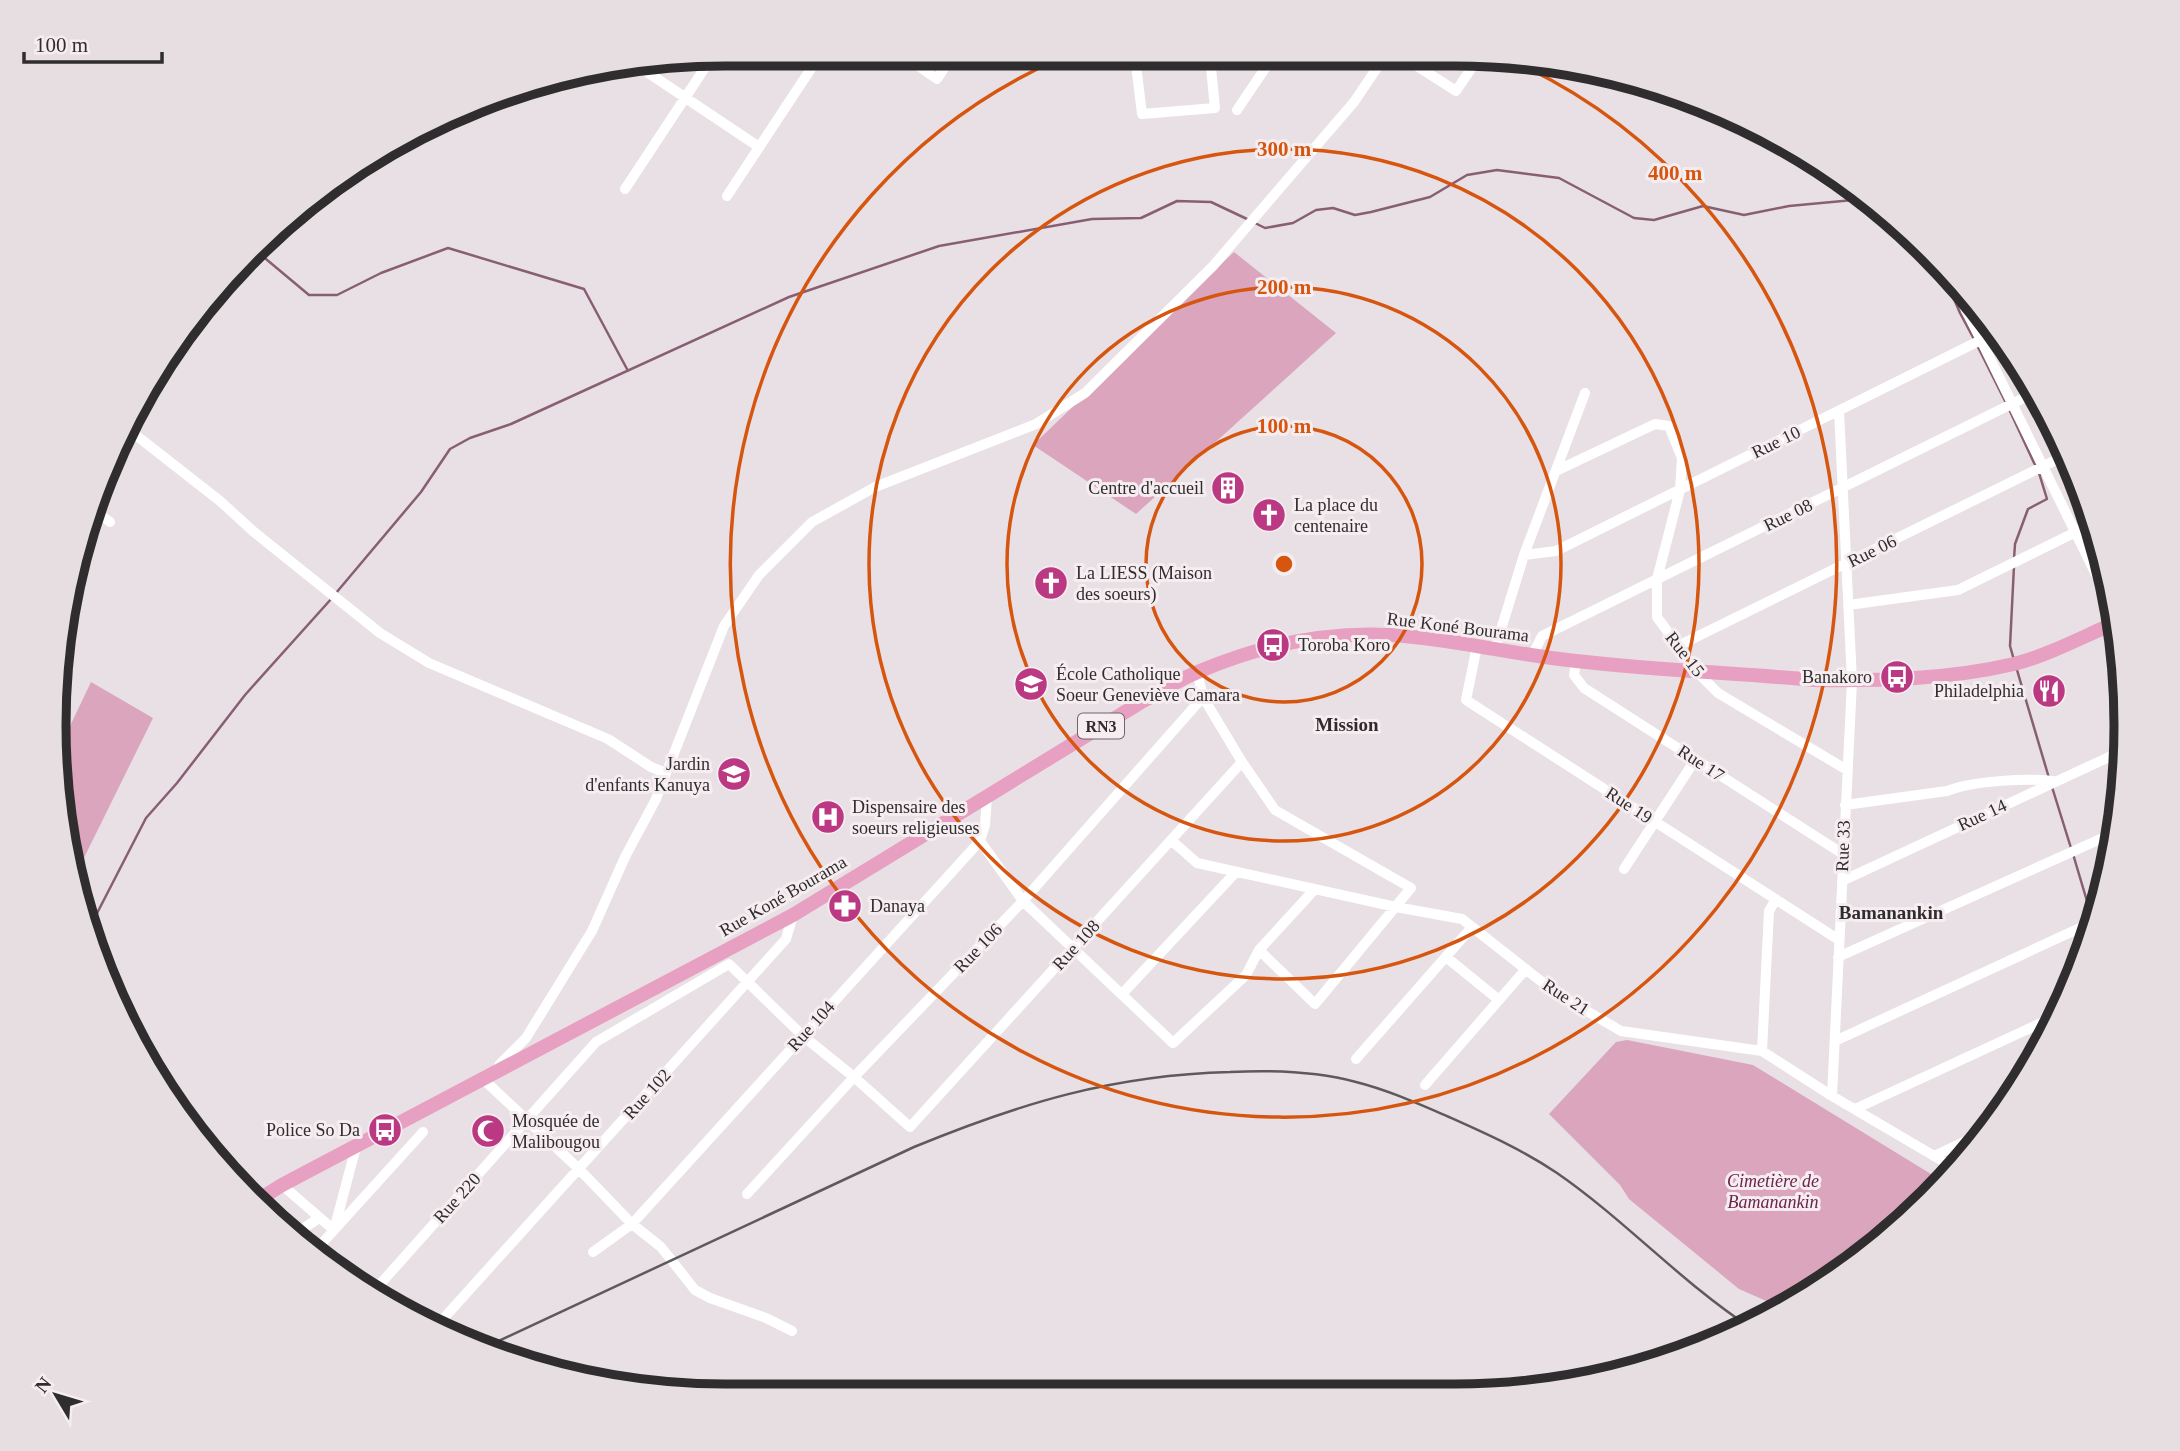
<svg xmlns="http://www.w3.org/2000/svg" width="2180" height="1451" viewBox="0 0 2180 1451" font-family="'Times New Roman',serif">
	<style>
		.green { fill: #daa5bd }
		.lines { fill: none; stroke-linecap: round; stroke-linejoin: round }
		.stream { stroke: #885f72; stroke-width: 2.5 }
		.minor { stroke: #fff; stroke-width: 10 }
		.highway { stroke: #e7a0c1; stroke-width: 14 }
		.rail { stroke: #5e5a5b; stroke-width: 2.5 }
		.ring { fill: none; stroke: #d6550f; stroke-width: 3.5 }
		.labels { text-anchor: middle; stroke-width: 6; stroke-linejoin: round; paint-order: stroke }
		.shield { fill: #f6edf1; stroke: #6b6768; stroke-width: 2 }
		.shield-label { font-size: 16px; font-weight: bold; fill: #302d2e }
		.street-label { font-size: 18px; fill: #302d2e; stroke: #f6edf1 }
		.poi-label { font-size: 18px; fill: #302d2e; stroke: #f6edf1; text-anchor: start }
		.park-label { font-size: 18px; font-style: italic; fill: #6b254b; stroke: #f6edf1 }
		.neighbourhood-label { font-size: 19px; font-weight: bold; fill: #302d2e; stroke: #f6edf1 }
		.rim { fill: none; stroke: #302d2e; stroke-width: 9 }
		.centre { fill: #d6550f; stroke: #f6edf1; stroke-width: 3.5 }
		.ring-label { font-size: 21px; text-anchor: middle; font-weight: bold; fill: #d6550f; stroke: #f6edf1; stroke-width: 6; stroke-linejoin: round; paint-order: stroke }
	</style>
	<rect width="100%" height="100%" fill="#e8e0e4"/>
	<path class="green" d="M1234,252L1336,333L1136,514L1033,445Z
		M91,682L153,718L75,876L67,857L60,747Z
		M1627,1040L1753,1065L1944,1182L1863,1258L1782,1308L1739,1289L1629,1199L1620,1185L1549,1114L1616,1042Z"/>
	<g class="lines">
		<path class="stream" d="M1253,222L1265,228L1293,223L1316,210L1333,208L1355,215L1371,212L1430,197L1467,175L1497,170L1559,178L1634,218L1654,220L1703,206L1744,215L1789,206L1864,199
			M260,254L309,295H337L381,273L448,248L584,289L627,369
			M1940,266L1960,313L1975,341
			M1978,347L2006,403
			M2009,409L2036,467
			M2014,559L2015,544L2028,509L2047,499L2039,473
			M2014,566L2010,646L2014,660
			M336,593L421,492L450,449L470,438L511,424L789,297L939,246L1092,219L1141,218L1177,201L1211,202L1247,219
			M2017,670L2049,778
			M2052,787L2071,848
			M2073,854L2092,918
			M92,923L146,818L177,783L245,695L332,598"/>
		<path class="minor" d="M904,56L937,79L952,56
			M1135,57L1142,114L1215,108L1210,58
			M1406,59L1456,91L1477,60
			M641,68L759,147
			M1237,110L1272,58
			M625,189L712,57
			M727,196L820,55
			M1950,277L2112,607
			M128,429L220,501L254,532L380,633L429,663L608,739L651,767L666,773
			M1556,471L1655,424L1669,426L1682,458L1680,490L1657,579V617L1697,672L1718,693L1847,770
			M95,511L110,522
			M1524,555L1556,551L1997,332
			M1848,605L1958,590L2092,524
			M1477,646L1466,700L1839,940
			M1678,646L2066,455
			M1495,649L1524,555L1585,393
			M1532,656L1542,636L2034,393
			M1576,661L1574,675L1584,688L1843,854
			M1197,672L1203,697L1242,762L1275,810L1411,888L1315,1004L1259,950
			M1845,805L1947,791C1972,781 2025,778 2053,781
			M1171,840L1197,863L1396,907L1462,919L1556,993L1621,1031L1762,1051L1832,1096L1958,1170
			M980,841L1023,901L1173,1043L1246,975L1259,950L1315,889
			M1624,869L1695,760
			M1842,881L2122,751
			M1446,957L1499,1000
			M1838,957L2116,832
			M1122,994L1236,872
			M1835,1041L2095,921
			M1762,1051L1769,911L1776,899
			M1356,1059L1472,927
			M499,1065L526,1038L592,931L625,857L656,799L724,626L759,575L812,522L875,487L1036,424L1085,393L1213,266L1354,102L1383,59
			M485,1077L483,1079L579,1169L632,1224L661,1247L695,1290L710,1298L766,1318L792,1331
			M1425,1085L1526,969
			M1832,1096L1852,681L1839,411
			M1855,1109L2056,1016
			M1934,1156L1985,1132
			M282,1185L334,1230L356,1147
			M747,1194L854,1077L1023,901L1203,697
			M292,1236L319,1218
			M315,1251L423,1132
			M593,1252L632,1224L980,841L985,825L987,796
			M374,1291L596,1042L729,964L803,1036L854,1077L910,1127L1242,762
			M434,1329L786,939L793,915"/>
		<path class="highway" d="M258,1200L282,1185L793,915L1143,701C1162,691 1180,679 1200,671C1271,641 1347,628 1423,638C1474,644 1525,656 1576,661C1655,670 1735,673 1814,680C1880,681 1950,679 2014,664C2049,655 2082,637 2115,623"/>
		<path class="rail" d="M488,1346L914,1147C1021,1103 1113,1075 1230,1072C1271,1070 1315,1071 1356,1082C1388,1090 1419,1104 1449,1117C1487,1134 1523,1150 1557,1173C1625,1220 1682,1283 1751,1328"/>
	</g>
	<g class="ring">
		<circle cx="1284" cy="564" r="138"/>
		<circle cx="1284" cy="564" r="277"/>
		<circle cx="1284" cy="564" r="415"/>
		<path d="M1513 61A553 553 0 1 1 1063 57"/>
	</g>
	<defs>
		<g id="building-disc" transform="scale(1.75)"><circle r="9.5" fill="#bb3982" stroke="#f6edf1"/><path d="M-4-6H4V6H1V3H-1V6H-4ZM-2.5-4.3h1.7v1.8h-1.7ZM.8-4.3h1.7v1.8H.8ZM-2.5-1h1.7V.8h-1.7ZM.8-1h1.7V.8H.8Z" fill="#fff"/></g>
		<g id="church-disc" transform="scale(1.75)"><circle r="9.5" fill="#bb3982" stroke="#f6edf1"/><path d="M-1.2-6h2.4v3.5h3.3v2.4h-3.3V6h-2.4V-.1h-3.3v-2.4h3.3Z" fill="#fff"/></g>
		<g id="bus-disc" transform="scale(1.75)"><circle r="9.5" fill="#bb3982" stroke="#f6edf1"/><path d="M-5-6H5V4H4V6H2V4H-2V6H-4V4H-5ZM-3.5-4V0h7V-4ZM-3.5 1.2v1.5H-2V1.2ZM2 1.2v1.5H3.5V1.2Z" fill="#fff"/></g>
		<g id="school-disc" transform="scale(1.75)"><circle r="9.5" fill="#bb3982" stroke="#f6edf1"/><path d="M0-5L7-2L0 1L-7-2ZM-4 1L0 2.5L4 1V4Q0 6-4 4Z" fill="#fff"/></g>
		<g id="restaurant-disc" transform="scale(1.75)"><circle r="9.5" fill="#bb3982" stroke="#f6edf1"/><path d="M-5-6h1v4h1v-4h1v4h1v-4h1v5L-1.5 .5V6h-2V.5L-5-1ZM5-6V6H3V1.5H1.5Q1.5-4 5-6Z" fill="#fff"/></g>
		<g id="hospital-disc" transform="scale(1.75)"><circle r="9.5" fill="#bb3982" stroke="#f6edf1"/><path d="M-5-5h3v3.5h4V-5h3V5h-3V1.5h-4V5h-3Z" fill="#fff"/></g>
		<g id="pharmacy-disc" transform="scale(1.75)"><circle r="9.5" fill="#bb3982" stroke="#f6edf1"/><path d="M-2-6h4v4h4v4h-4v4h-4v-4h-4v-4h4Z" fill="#fff"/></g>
		<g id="mosque-disc" transform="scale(1.75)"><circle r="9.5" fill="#bb3982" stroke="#f6edf1"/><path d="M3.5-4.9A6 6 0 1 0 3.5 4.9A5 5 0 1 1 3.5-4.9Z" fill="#fff"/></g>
	</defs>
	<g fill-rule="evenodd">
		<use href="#building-disc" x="1228" y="488"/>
		<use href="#church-disc" x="1269" y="515"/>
		<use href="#church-disc" x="1051" y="583"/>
		<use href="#bus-disc" x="1273" y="645"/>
		<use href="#bus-disc" x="1897" y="677"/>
		<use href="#school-disc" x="1031" y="684"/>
		<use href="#restaurant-disc" x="2049" y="691"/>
		<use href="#school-disc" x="734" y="774"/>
		<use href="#hospital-disc" x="828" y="817"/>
		<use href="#pharmacy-disc" x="845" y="906"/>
		<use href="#bus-disc" x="385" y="1130"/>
		<use href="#mosque-disc" x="488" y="1131"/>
	</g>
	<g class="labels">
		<rect class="shield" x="1078" y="713.5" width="46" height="25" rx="5"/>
		<g class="shield-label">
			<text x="1101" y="732">RN3</text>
		</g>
		<g class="street-label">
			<text transform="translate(1776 442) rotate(-26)" y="6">Rue 10</text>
			<text transform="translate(1788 515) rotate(-26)" y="6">Rue 08</text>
			<text transform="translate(1872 551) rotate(-26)" y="6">Rue 06</text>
			<text transform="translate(1458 627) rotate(7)" y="6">Rue Koné Bourama</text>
			<text transform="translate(1685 654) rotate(52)" y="6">Rue 15</text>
			<text transform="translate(1701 763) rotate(33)" y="6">Rue 17</text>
			<text transform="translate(1629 805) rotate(33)" y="6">Rue 19</text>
			<text transform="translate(1982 815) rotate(-25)" y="6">Rue 14</text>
			<text transform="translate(1843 846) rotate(-88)" y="6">Rue 33</text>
			<text transform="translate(783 896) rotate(-30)" y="6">Rue Koné Bourama</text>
			<text transform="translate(1076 945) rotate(-48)" y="6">Rue 108</text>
			<text transform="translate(978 948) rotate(-46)" y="6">Rue 106</text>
			<text transform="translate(1566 997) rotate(33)" y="6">Rue 21</text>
			<text transform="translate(811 1026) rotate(-48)" y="6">Rue 104</text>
			<text transform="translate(647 1094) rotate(-48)" y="6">Rue 102</text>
			<text transform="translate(457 1198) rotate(-48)" y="6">Rue 220</text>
		</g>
		<g class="poi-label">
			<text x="1204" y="494" text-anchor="end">Centre d'accueil</text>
			<text x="1294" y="511">La place du<tspan x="1294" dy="21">centenaire</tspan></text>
			<text x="1076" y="579">La LIESS (Maison<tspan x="1076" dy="21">des soeurs)</tspan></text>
			<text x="1298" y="651">Toroba Koro</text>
			<text x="1056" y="680">École Catholique<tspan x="1056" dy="21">Soeur Geneviève Camara</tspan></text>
			<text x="1872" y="683" text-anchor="end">Banakoro</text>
			<text x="2024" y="697" text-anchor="end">Philadelphia</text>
			<text x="710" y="770" text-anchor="end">Jardin<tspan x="710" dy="21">d'enfants Kanuya</tspan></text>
			<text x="852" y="813">Dispensaire des<tspan x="852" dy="21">soeurs religieuses</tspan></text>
			<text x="870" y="912">Danaya</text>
			<text x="512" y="1127">Mosquée de<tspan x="512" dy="21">Malibougou</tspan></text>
			<text x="360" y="1136" text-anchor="end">Police So Da</text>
		</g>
		<g class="park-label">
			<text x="1773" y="1187">Cimetière de<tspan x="1773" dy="21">Bamanankin</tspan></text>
		</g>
		<g class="neighbourhood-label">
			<text x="1347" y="731">Mission</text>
			<text x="1891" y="919">Bamanankin</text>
		</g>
	</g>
	<path d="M0 0H2180V1451H0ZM725 66H1455A659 659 0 0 1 2114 725V725A659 659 0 0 1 1455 1384H725A659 659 0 0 1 66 725V725A659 659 0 0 1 725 66Z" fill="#e6dee1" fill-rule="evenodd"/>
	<path class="rim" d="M725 66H1455A659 659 0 0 1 2114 725V725A659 659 0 0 1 1455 1384H725A659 659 0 0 1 66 725V725A659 659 0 0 1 725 66Z"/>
	<circle cx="1284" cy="564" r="10" class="centre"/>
	<g class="ring-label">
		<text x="1284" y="156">300 m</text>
		<text x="1675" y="180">400 m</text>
		<text x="1284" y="294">200 m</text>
		<text x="1284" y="433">100 m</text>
	</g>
	<g transform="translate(56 1395) rotate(308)" stroke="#f6edf1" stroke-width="5" paint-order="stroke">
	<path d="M0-5L12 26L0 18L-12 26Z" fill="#302d2e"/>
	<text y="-10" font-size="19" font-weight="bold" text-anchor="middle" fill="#302d2e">N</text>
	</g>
	<path d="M24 52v10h138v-10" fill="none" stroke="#302d2e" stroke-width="3.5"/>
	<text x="35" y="52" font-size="21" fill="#302d2e" stroke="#f6edf1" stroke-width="5" paint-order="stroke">100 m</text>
</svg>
